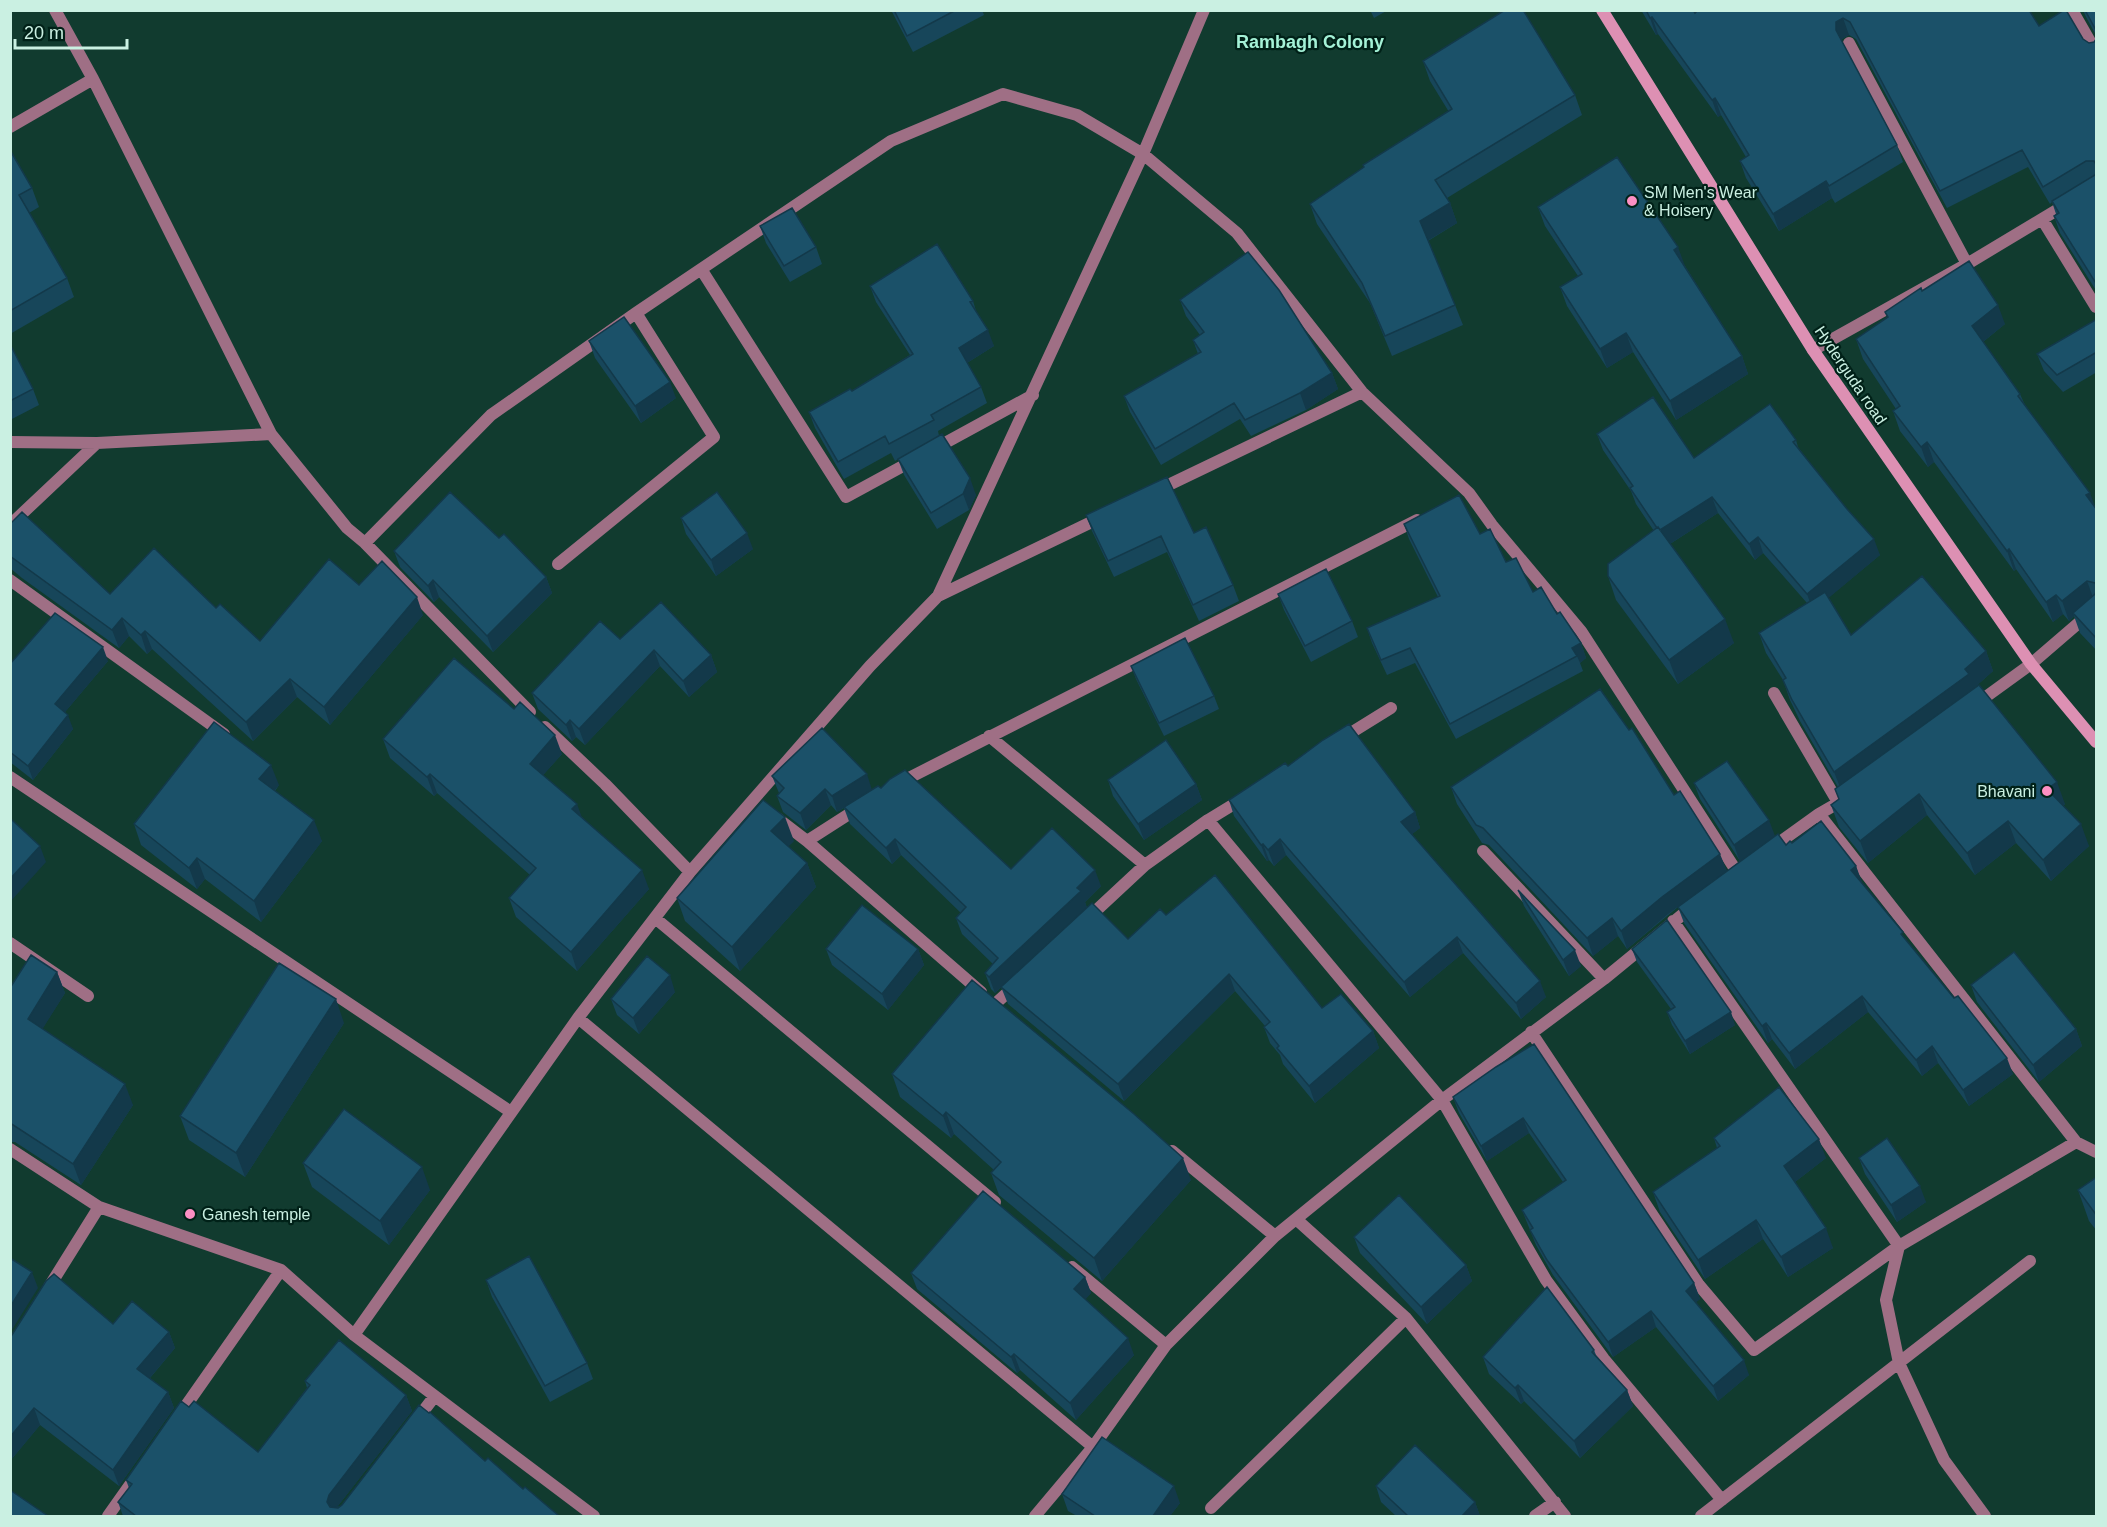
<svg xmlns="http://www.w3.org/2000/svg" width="2107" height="1527" viewBox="0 0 2107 1527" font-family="Arial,sans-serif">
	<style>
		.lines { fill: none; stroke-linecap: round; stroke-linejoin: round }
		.street { stroke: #9f6f85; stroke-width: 12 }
		.secondary { stroke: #dd90b3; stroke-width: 12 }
		.wall { fill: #17465a }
		.shaded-wall { fill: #13394a }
		.building { fill: #1b5169; stroke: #13394a; stroke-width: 1.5 }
		.poi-dot { fill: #fc8fc3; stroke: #002118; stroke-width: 2 }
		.labels { text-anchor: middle; stroke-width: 4.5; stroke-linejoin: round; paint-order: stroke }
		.poi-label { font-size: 16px; fill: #caf0e2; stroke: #002118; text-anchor: start }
		.street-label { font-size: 16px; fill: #caf0e2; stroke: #002118 }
		.neighbourhood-label { font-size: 18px; font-weight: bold; fill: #a4f2d7; stroke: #002118 }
	</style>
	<rect width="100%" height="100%" fill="#113b2f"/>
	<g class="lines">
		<path class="street" d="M55,10L93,79L271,434L347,528L365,543L530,712
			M2072,10L2096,52
			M1849,43L1967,264
			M10,127L93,79
			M2042,219L2096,307
			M701,269L846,497L914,460
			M1813,350L1967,264L2067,204
			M10,442L97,443L271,434
			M934,449L1033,395
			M1158,490L1362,392
			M10,525L97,443
			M365,543L491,415L636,313L891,141L1003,94L1077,115L1143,154L1237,233L1362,392L1469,493L1492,525L1581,631L1737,872
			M558,564L714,437L636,313
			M10,580L224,734
			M938,596L1104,516
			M1774,693L1839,804
			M1976,704L2031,664L2096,608
			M545,727L605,784L690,872
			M989,736L1145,865
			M1341,739L1391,708
			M10,777L511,1112
			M897,784L1417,520
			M1819,814L2076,1142
			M777,818L807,841L981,992
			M1208,820L1442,1100L1546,1280L1604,1359L1722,1500
			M807,841L860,807
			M1770,849L1819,814L1845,799
			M1483,851L1604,979
			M655,918L995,1202
			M1087,919L1145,865L1208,820L1244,798
			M1673,921L1899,1246L1886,1300L1899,1363L1944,1460L1985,1516
			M10,943L88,996
			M995,1004L1015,986
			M578,1018L1093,1447
			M1531,1032L1699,1285L1754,1350L1899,1246L2076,1142L2096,1152
			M10,1149L99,1207L281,1270L354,1335L594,1516
			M1172,1151L1275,1236
			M1296,1219L1406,1318L1565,1516
			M1072,1267L1166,1345
			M49,1287L99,1207
			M354,1335L578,1018L690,872L870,666L938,596L1143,154L1204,10
			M178,1417L281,1270
			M415,1422L434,1397
			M1211,1508L1406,1318
			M108,1516L137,1475
			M1035,1516L1093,1447L1166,1345L1275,1236L1442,1100L1604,979L1693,906
			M1535,1516L1555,1502
			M1701,1516L2030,1261"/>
		<path class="secondary" d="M1602,10L1813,350L2031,664L2096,742"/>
	</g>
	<path class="wall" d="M891,10H982L984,15L913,52Z
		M1370,10H1388L1374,18Z
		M1641,10H1693L1695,13L2039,26L2083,39L2089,43L2094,42L2097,38V292L2060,233L2054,216L2056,214L2052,202L2050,204L2028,167L1947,208L1856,39L1849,35L1842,39V42L1897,145L1903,162L1835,203L1832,198L1779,231L1746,178L1740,161L1746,157L1721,115L1718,117L1658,34L1656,35Z
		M2083,10H2097V37L2086,17Z
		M1423,61L1575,95L1582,115L1447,198L1450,203L1457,223L1428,241L1455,305L1463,325L1392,356L1370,303L1317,224L1310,204L1449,112L1430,81Z
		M10,150L32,188L39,207L29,213L67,278L74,297L10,334Z
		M1538,207L1685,266L1742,356L1748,374L1676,420L1633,352L1607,368L1567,306L1560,287L1578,276L1545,226Z
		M760,226L816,247L822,264L790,282L766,243Z
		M870,286L973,301L977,314L994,346L967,363L981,387L987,403L938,431L939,436L976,495L969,510L937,529L904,475L898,459L895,461L891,453L844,479L815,428L809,412L852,391L910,355L876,302Z
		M1922,291L2005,324L1983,342L2020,394L2024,403L2097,510V651L2080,633L2074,616L2069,621L2063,614L2053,622L2016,569L2014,571L1934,462L1928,467L1900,431L1893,411L1896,409L1863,359L1856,339L1887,317L1885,312Z
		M1180,300L1332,373L1338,389L1306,410L1251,436L1240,419L1161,465L1130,412L1124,396L1198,354L1193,340L1200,335L1186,316Z
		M2097,319V372L2063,392L2044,371L2037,354Z
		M589,341L676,398L641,423L595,358Z
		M10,344L33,389L39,405L10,420Z
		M1597,434L1694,458L1796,440L1798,447L1880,555L1828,598L1851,635L1986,651L1993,671L1974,688L2065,804L2063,806L2089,846L2051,881L2016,843L1975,875L1927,815L1868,863L1839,827L1831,805L1839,799L1835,789L1838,787L1800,721L1790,700L1783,680L1766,653L1759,633L1807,603L1763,553L1755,560L1718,513L1670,544L1734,643L1678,684L1616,600L1608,576L1654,531L1636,504L1631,491L1603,450Z
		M1086,515L1194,533L1233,585L1239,601L1199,621L1167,552L1114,577L1092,531Z
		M681,518L753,549L716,576L686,534Z
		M10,524L110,594L216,608L260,641L359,585L423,615L330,725L297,697L253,741L152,649L147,654L129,636L119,648L22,578L10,568Z
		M1404,524L1480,534L1533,592L1557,614L1581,643L1586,658L1580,663L1583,671L1456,739L1415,663L1387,675L1372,643L1367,628L1438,597L1409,539Z
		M499,538L546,577L552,593L493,652L439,597L434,602L400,567L394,551Z
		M1278,594L1352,621L1358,637L1311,662L1284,610Z
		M620,639L711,655L717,672L689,697L660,666L585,745L576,737L572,741L538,709L532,693Z
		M108,661L65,712L73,729L33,780L10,762V664Z
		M1131,666L1214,696L1219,709L1164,736L1136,679Z
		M1629,730L1674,795L1727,871L1740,861L1700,799L1694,783L1786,845L1792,843L1856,866L1861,882L1905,940L2013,1074L1969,1106L1938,1063L1922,1076L1868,1012L1795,1069L1772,1039L1768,1043L1684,923L1678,907L1627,949L1618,936L1593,956L1489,845L1482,843L1457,804L1451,787Z
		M383,739L562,754L543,775L649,889L577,971L516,917L509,898L530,875L437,793L434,796L390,758Z
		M1288,766L1415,812L1420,828L1412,834L1546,997L1521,1019L1463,953L1410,997L1286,855L1274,866L1269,860L1267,861L1234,816L1229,800Z
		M772,776L872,789L881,788L1011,869L1101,886L1085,902L1087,908L995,993L991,989L985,973L993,964L962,934L956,918L961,913L901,855L892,864L850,824L844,808L837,812L831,805L806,830L783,812L777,796L779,793Z
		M1108,780L1196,784L1202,800L1144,840L1113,796Z
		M279,785L275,791L322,841L261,922L205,879L197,889L141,845L134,824Z
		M794,841L788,846L807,863L816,887L740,971L685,921L677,898Z
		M1518,890L1581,966L1569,976L1524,906Z
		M1166,915L1322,1008L1373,1031L1379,1048L1315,1103L1283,1064L1280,1055L1270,1043L1264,1027L1265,1026L1235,991L1124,1101L1008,1004L1001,987L1128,939Z
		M826,949H918L924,965L888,1010L832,965Z
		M1632,949L1735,1025L1690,1054L1672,1025L1667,1012L1671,1009L1637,962Z
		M57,972L65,993L42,1029L133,1105L81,1185L15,1142H10V988Z
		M1971,985L2076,1029L2082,1046L2039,1082L1977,1002Z
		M675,992L639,1034L617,1015L611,999Z
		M344,1023L245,1177L189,1140L180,1116Z
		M1496,1067L1694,1283L1700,1299L1696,1302L1749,1375L1718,1401L1656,1327L1613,1357L1553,1275L1536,1245L1522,1210L1563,1182L1529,1133L1487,1161L1459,1113L1453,1097Z
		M892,1074L1191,1180L1102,1281L999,1195L991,1173L994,1170L954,1134L951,1138L900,1097Z
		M1714,1138L1826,1158L1795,1182L1833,1248L1788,1277L1763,1239L1705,1279L1660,1212L1653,1192L1717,1148Z
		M1859,1158L1926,1202L1897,1222L1865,1174Z
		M303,1163L430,1190L389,1245L312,1187Z
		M2097,1177V1231L2089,1221L2078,1190Z
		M1354,1237L1466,1265L1472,1281L1427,1324L1360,1253Z
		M911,1273L1085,1277L1091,1293L1085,1299L1134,1355L1076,1420L1020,1370L1017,1373L917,1289Z
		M486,1280L587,1363L593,1379L550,1402L492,1297Z
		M113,1324L169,1332L175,1348L150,1378L168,1392L174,1408L119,1486L40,1425L10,1461V1338Z
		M1594,1350L1596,1355L1627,1390L1633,1406L1580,1458L1524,1401L1521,1404L1489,1374L1483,1357Z
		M305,1381L406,1395L412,1411L337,1507L485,1461L559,1516H123L118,1502L129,1488L126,1480L189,1407L258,1452L307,1388Z
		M1376,1486L1475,1502L1480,1516H1396L1381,1502Z
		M1062,1494L1180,1503L1170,1516H1077L1068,1511Z"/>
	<path class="shaded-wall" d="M1652,17L1658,34L1656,35L1650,18Z
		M1843,18L1849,35L1842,39V47L1836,30V22Z
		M1715,98L1721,115L1718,117L1712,100Z
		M1826,181L1832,198L1779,231L1773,214Z
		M1450,203L1457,223L1427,241L1420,221Z
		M1678,247L1685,266L1681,268L1674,250Z
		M1998,305L2005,324L1979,345L1972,326Z
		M988,330L994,346L965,364L959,348Z
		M1626,333L1633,352L1607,368L1600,349Z
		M1742,356L1748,374L1676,420L1670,401Z
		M1332,373L1338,389L1306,410L1300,393Z
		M670,382L676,398L641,423L635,406Z
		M1927,442L1934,462L1928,467L1921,447Z
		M970,478L976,495L969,510L963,494Z
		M2090,493L2097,512L2086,495Z
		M1712,497L1718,513L1665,547L1659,531Z
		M747,533L753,549L716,576L711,560Z
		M1758,537L1763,553L1755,560L1749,544Z
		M1874,539L1880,555L1813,611L1807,594Z
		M2009,549L2016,569L2014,571L2007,551Z
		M546,577L552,593L493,652L487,636Z
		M433,580L439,597L434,602L428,586Z
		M2087,581L2094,600L2073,613L2074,616L2069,621L2062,601Z
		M2056,595L2063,614L2053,622L2046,602Z
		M417,597L423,615L330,725L324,707Z
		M122,618L129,636L119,648L112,630Z
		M1725,619L1734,643L1678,684L1669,660Z
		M145,631L152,649L147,654L141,635Z
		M1581,643L1586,658L1580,663L1577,656L1572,648Z
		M103,647L108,661L60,718L55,704Z
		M654,650L660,666L585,745L579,729Z
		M1986,651L1993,671L1974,688L1842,792L1834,772L1965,669Z
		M711,655L717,672L689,697L683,681Z
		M290,679L297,697L253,741L246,722Z
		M68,715L73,729L33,780L28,766Z
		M570,720L576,737L572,741L566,725Z
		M555,735L562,754L537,782L530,764Z
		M271,765L279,785L267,800L259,779Z
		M430,774L437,793L434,796L427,777Z
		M867,774L872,790L837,812L832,796Z
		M2057,782L2065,804L2055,811L2047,789Z
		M1196,784L1202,800L1144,840L1138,824Z
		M825,789L831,805L806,830L800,813Z
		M1919,794L1927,815L1868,863L1860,841Z
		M577,804L584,823L572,809Z
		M1415,812L1420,828L1407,838L1401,822Z
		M785,817L794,841L780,855L771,831Z
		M314,820L322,841L261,922L254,901Z
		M1769,820L1775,836L1740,862L1734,845Z
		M2008,821L2016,843L1975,875L1967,853Z
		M2081,824L2089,846L2051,881L2043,860Z
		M895,839L901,855L892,864L886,848Z
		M1280,839L1286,855L1274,866L1268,850Z
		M1263,844L1269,860L1267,861L1261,845Z
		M40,846L46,862L10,902V879Z
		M1720,854L1727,871L1668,914L1627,949L1621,931L1662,897Z
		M197,858L205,879L197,889L189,868Z
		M807,863L816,887L740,971L732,947Z
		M1856,866L1862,882L1856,886L1851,870Z
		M642,870L649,889L577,971L571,952Z
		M1095,870L1101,886L1085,902L1087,908L995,993L989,977Z
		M1612,918L1618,936L1593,956L1587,938Z
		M1457,937L1463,953L1410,997L1404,982Z
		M918,949L924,965L888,1010L882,994Z
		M1575,950L1581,966L1569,976L1563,960Z
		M57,972L65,993L35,1041L28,1019Z
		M1229,974L1235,991L1124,1101L1118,1084Z
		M670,975L675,992L639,1034L633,1018Z
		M1540,981L1546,997L1521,1019L1516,1003Z
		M1862,996L1868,1012L1795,1069L1789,1053Z
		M336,999L344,1023L245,1177L236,1153Z
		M1731,1012L1735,1025L1690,1054L1685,1041Z
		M1766,1023L1772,1039L1768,1043L1762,1026Z
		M2076,1029L2082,1046L2039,1082L2033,1065Z
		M1373,1031L1379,1048L1315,1103L1309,1086Z
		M1932,1046L1938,1063L1922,1076L1916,1060Z
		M2007,1058L2013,1074L1969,1106L1963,1090Z
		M125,1084L133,1105L81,1185L73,1164Z
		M946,1112L954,1134L951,1138L943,1116Z
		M1523,1118L1529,1133L1487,1161L1481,1146Z
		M1819,1139L1826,1158L1791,1185L1784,1166Z
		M1183,1158L1191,1180L1102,1281L1094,1258Z
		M422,1167L430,1190L389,1245L380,1221Z
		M1920,1186L1926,1202L1897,1222L1891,1205Z
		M1756,1220L1763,1239L1705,1279L1698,1260Z
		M1826,1228L1833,1248L1788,1277L1781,1257Z
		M1466,1265L1472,1281L1427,1324L1421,1307Z
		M32,1272L38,1288L10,1333V1307Z
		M1085,1277L1091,1293L1080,1306L1074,1289Z
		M1694,1283L1700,1299L1692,1306L1686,1291Z
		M1651,1311L1656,1327L1613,1357L1608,1342Z
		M169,1332L175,1348L143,1386L137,1369Z
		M1128,1338L1134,1355L1076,1420L1070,1403Z
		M1014,1354L1020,1370L1017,1373L1011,1357Z
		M1744,1360L1749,1375L1718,1401L1713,1386Z
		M1518,1385L1524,1401L1521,1404L1515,1388Z
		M1627,1390L1633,1406L1580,1458L1574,1441Z
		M168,1392L174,1408L119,1486L113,1470Z
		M406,1395L412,1411L334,1511L327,1502L329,1495Z
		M34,1408L40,1425L10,1461V1437Z
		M1174,1486L1180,1503L1170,1516H1153Z
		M1475,1502L1480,1516H1462Z"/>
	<path class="building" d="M894,10H956L907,36Z
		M1505,10H1523L1575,95L1435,180L1450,203L1420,221L1455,305L1385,336L1362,283L1310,204L1364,167L1363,165L1452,109L1423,61Z
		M1646,10H1693L1695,13L1698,10H2029L2039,26L2064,10H2066L2083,39L2089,43L2094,42L2097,38V166L2094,161H2086L2043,187L2022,150L1940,191L1850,22L1843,18L1836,22V30L1897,145L1829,186L1826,181L1773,214L1740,161L1749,155L1715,98L1712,100L1652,17L1650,18Z
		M2085,10H2097V32Z
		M10,150L32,188L19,195L67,278L10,311Z
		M1617,157L1678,247L1674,250L1742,356L1670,401L1626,333L1600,349L1560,287L1582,274L1538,207Z
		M2097,171V285L2054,216L2059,213L2052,201L2095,175Z
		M792,208L816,247L784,266L760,226Z
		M937,244L973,301L970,302L988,330L959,348L981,387L931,415L934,420L889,444L885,436L838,462L809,412L850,389L852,391L913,354L870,286Z
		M1248,252L1279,290L1332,373L1300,393L1245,420L1234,403L1155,449L1124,396L1201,352L1193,340L1204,332L1180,300Z
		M1969,261L1998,305L1972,326L2020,394L2018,396L2090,493L2086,495L2097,510V586L2095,583L2087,581L2062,601L2056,595L2046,602L2009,549L2007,551L1927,442L1921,447L1893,411L1900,406L1856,339L1888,317L1885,312L1921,288L1922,291Z
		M624,317L670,382L635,406L589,341Z
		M2097,319V352L2057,375L2037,354Z
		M10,344L33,389L10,401Z
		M1653,397L1694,458L1770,404L1796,440L1793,442L1847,509L1874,539L1807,594L1758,537L1749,544L1712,497L1660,530L1658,527L1657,528L1630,488L1633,486L1597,434Z
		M942,434L970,478L963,494L931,513L898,459Z
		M1167,477L1194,533L1206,527L1233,585L1193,605L1161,536L1108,561L1086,515Z
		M450,492L499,538L504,534L546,577L487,636L433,580L428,586L394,551Z
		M717,492L747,533L711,560L681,518Z
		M1459,495L1480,534L1490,529L1506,562L1516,558L1533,592L1541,587L1557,614L1560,612L1581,643L1572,648L1577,656L1450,724L1410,648L1381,660L1367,628L1440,596L1404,524Z
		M22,512L110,594L154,548L216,608L220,604L260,641L329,559L359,585L382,561L417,597L324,707L290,679L246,722L145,631L141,635L122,618L112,630L10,556V524Z
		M1658,527L1725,619L1669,660L1608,576V564Z
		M1326,569L1352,621L1305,646L1278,594Z
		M1922,576L1986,651L1965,669L1969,674L1834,772L1792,700L1783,680L1786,678L1759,633L1825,592L1851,635Z
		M2097,589V639L2073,613L2095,594Z
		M661,602L711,655L683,681L654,650L579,729L570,720L566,725L532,693L600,621L620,639Z
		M55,613L103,647L55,704L68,715L28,766L10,752V664Z
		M1185,638L1214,696L1159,723L1131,666Z
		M454,658L514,709L520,702L555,735L530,764L577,804L572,809L642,870L571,952L509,898L536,868L430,774L427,777L383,739Z
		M1979,685L2057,782L2047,789L2081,824L2043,860L2008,821L1967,853L1919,794L1860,841L1831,805L1839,799L1835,789Z
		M1600,689L1629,730L1632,728L1674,795L1680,791L1720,854L1662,897L1621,931L1612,918L1587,938L1483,828L1476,825L1451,787Z
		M214,722L271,765L259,779L314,820L254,901L197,858L189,868L134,824Z
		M1349,724L1415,812L1401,822L1540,981L1516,1003L1457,937L1404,982L1280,839L1268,850L1263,844L1261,845L1229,800L1285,763L1288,766L1323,740Z
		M822,728L867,774L832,796L825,789L800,813L777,796L784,788L772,776Z
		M1166,740L1196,784L1138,824L1108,780Z
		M1727,761L1769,820L1734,845L1694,783Z
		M905,770L1011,869L1052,828L1095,870L1077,888L1081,891L989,977L985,973L998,958L956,918L966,907L895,839L886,848L844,807L878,786L881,788L890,779Z
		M763,800L785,817L771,831L807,863L732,947L677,898Z
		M12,820L40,846L10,879V822Z
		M1821,821L1856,866L1851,870L1903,932L1901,934L1954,998L1958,996L2007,1058L1963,1090L1932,1046L1916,1060L1862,996L1789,1053L1766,1023L1762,1026L1678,907L1778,834L1786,845L1790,841L1792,843Z
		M1215,875L1322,1008L1341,994L1373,1031L1309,1086L1277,1048L1279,1046L1264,1027L1270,1022L1229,974L1118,1084L1001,987L1092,903L1128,939L1160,909L1166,915Z
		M1518,890L1575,950L1563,960Z
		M862,905L918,949L882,994L826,949Z
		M1667,920L1731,1012L1685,1041L1667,1012L1675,1007L1632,949Z
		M2014,952L2076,1029L2033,1065L1971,985Z
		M31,955L57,972L28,1019L125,1084L73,1164L10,1123V988Z
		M647,956L670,975L633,1018L611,999Z
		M279,963L336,999L236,1153L180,1116Z
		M972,980L1134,1114L1183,1158L1094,1258L991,1173L1001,1162L946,1112L943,1116L892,1074Z
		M1534,1044L1694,1283L1686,1291L1744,1360L1713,1386L1651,1311L1608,1342L1547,1260L1530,1230L1533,1228L1522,1210L1566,1180L1523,1118L1481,1146L1453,1097L1496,1067Z
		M1779,1087L1819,1139L1784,1166L1826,1228L1781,1257L1756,1220L1698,1260L1653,1192L1720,1146L1714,1138Z
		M344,1109L422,1167L380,1221L303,1163Z
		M1887,1138L1920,1186L1891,1205L1859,1158Z
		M2097,1177V1216L2078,1190Z
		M983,1191L1085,1277L1074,1289L1128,1338L1070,1403L1014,1354L1011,1357L911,1273Z
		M1399,1195L1466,1265L1421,1307L1354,1237Z
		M529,1256L587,1363L545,1386L486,1280Z
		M10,1258L32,1272L10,1307Z
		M54,1274L113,1324L132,1301L169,1332L137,1369L168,1392L113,1470L34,1408L10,1437V1338L46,1281Z
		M1547,1287L1594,1350L1592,1352L1627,1390L1574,1441L1518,1385L1515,1388L1483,1357Z
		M339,1340L406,1395L329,1495L327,1502L330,1507L338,1508L342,1505L419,1405L429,1413L430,1412L485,1461L488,1458L523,1489L525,1487L559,1516H136L118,1502L132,1484L126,1480L181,1401L189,1407L194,1401L258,1452L310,1385L305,1381Z
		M1102,1437L1174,1486L1153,1516H1095L1062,1494Z
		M1415,1445L1475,1502L1462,1516H1408L1376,1486Z
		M10,1490L48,1516H10Z"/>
	<g class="poi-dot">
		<circle cx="1632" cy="201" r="6"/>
		<circle cx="2047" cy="791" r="6"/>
		<circle cx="190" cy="1214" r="6"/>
	</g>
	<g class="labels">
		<g class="poi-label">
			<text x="1644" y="198">SM Men's Wear<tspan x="1644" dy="18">&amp; Hoisery</tspan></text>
			<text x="2035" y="797" text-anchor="end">Bhavani</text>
			<text x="202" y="1220">Ganesh temple</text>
		</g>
		<g class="street-label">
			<text transform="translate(1851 375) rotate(56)" y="6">Hyderguda road</text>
		</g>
		<g class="neighbourhood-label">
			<text x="1310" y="48">Rambagh Colony</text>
		</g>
	</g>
	<rect width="2107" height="1527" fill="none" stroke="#caf0e2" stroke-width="24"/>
	<path d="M15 39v9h112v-9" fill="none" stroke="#caf0e2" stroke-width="3"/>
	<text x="24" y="39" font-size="18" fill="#caf0e2" stroke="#002118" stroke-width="4.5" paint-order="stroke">20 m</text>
</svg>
